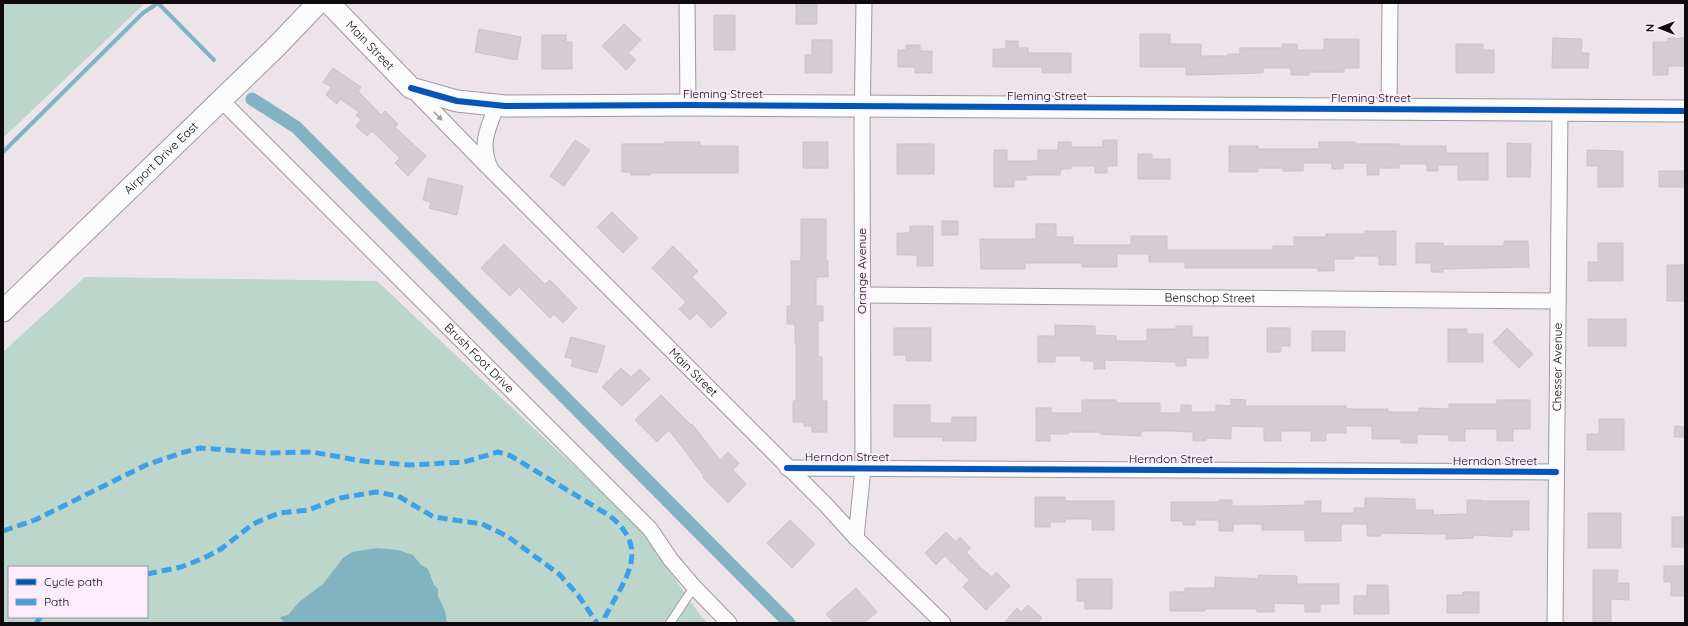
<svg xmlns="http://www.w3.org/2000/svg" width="1688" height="626" viewBox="0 0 1688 626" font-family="Quicksand,sans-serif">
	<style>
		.green { fill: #bcd6cb; fill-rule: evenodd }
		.water { fill: #81b3c1 }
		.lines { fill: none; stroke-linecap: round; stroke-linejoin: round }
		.stream { stroke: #81b3c1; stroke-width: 4 }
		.canal { stroke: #81b3c1; stroke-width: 13 }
		.building { fill: #d3ccd3; stroke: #cac3c9 }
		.lane-casing { stroke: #9f999f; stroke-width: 10 }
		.street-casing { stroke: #9f999f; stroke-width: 17 }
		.secondary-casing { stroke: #9f999f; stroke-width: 23 }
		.lane { stroke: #fcfbfc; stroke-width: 8 }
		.street { stroke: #fcfbfc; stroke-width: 15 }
		.secondary { stroke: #fcfbfc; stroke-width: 21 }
		.quiet { stroke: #3da1e9; stroke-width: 5; stroke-dasharray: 10 5; stroke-linecap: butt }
		.cycleway-casing { stroke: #fdecfb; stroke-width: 8 }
		.cycleway { stroke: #0057b8; stroke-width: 6 }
		.oneway { fill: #9d9b9d }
		.labels { text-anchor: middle; stroke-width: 3.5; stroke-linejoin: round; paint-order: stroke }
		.street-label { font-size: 12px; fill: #0f0a0e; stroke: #fdecfb }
	</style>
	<rect width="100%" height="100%" fill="#ece3eb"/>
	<path class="green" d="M3,3H145L3,138Z
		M85,277L377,281L639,527L700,615L708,623H3V352ZM9,567H147V617H9Z"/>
	<path class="water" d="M378,548L398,550L413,555L421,565L428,569L434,585L438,589V596L445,611L447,623H284L280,617L288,615L299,602L323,584L343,558L352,552Z"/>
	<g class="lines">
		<path class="stream" d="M3,152L143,13L158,3L214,60"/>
		<path class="canal" d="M252,99L296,127L789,623"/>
	</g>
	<path class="building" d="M796,3H817V24H796Z
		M714,15H735V50H714Z
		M624,24L641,40L628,53L636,60L626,70L602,46Z
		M479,29L521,37L517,60L475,52Z
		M1140,34H1170V44H1201V56H1228V54H1240V48H1282V44H1297V50H1324V39H1359V68H1344V72H1309V75H1291V68H1263V73L1186,75V67H1140Z
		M542,35H566V42H572V69H542Z
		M1553,38L1582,39L1581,53H1589L1588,68H1552Z
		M1668,38H1685V66H1668V75H1653V42H1668Z
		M812,40H832V73H805V55H812Z
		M1006,41H1018V48H1028V53H1071V73H1042V67H993V49H1006Z
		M1456,44H1483V50H1494V73H1456Z
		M906,45H920V51H932V73H915V67H898V50H906Z
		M333,68L361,87L358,91L381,115L385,111L398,124L395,127L426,156L408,176L395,163L400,158L372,131L367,136L356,126L361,120L356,115L359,112L340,99L337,104L326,95L331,87L323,82Z
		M575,140L590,150L564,186L550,176Z
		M1103,140H1117V166H1107V173H1095V166H1071V169H1061L1060,175H1026V180H1014V187H994V150H1007V161H1038V150H1058V142H1071V147H1103Z
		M664,142H700V146H738V173H650V175H631V172H622V144H664Z
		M803,142H828V168H803Z
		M1319,142H1355V144H1399V146H1446V153H1488V180H1458V165H1438V171H1427V164H1399V168H1379V175H1367V163H1343V169H1332V163H1303V171H1283V168H1258V172H1229V146H1258V149H1319Z
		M1507,143L1531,144L1530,177H1507Z
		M897,144H934V174H897Z
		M1587,150L1623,151V187H1598V166H1587Z
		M1138,154H1152V159H1170V179H1138Z
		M1659,171H1685V187H1659Z
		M428,178L463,186L457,215L429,208L431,202L423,200Z
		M612,212L638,238L623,253L597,227Z
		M801,219H826V261H828V277H816V306H823V321H818V357H822V401H827V432H812V426H804V422H793V401H796V343H795V324H787V306H791V261H801Z
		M942,221H958V235H942Z
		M1036,224H1056V237H1073V245H1131V236H1167V250H1273V246H1294V237H1326V234H1365V231H1396V265H1379V256H1354V259H1334V271H1318V268H1185V262H1149V254H1117V267H1082V263H1025V269H981L980,239H1036Z
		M910,226H933V266H917V255H897V233H910Z
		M1504,241H1528L1529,267L1443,269V272H1431V263H1416V243H1443V246H1504Z
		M1598,243H1623V281H1588V262H1598Z
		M504,244L545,284L550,280L577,308L563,323L554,314L550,318L519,287L510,296L481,268Z
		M673,246L698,271L692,277L727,313L711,328L697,313L690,320L679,309L686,302L652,268Z
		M1667,265H1685V301H1667Z
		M1588,319H1626V346H1588Z
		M1055,325L1095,326V335L1116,336V341H1147V329H1176V326H1192V337H1208V358H1186V366H1176V362L1105,360V369H1094V361H1081V356H1055V362H1038V336H1055Z
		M894,328H931V361H906V355H894Z
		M1267,328H1290V346H1281V352H1267Z
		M1507,328L1533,354L1519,368L1493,342Z
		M1448,329H1467V334H1483V362H1448Z
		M1312,331H1345V351H1312Z
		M571,337L605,346L597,373L571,366L573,359L565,357Z
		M621,368L631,377L640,369L650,379L622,406L602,387Z
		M661,395L691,425L692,424L720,460L728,452L739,463L733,470L746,484L728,503L703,478L704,476L669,430L657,442L635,420Z
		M1231,399L1246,400L1245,406H1346V409H1388V412H1419V408L1449,409V404H1497V400H1530V429H1513V441H1497V429H1465V441H1449V435L1417,434V443H1401V439H1372V426H1346V433H1326V441H1311V431H1281V441H1264V427L1231,426V439L1206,438V441H1193V432L1173,431H1141V436L1100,434V432H1068V434H1050V441H1036V408H1051V413H1082V400H1116V403H1160V413H1181V405H1191V412H1216V405L1231,406Z
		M894,405H930V423H952V417H976V441H943V437H894Z
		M1599,419H1624V450H1587V434H1599Z
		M1675,426L1685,427V437H1674Z
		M1035,497H1065V501H1114V530H1092V519H1065V522H1050V527H1035Z
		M1365,498L1415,499V510H1433V515L1467,514V500H1481V501H1529V530H1512V537L1473,535V538L1446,539V534L1381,533V536H1367V524H1341V541H1305V530H1262V524H1233V531H1219V520H1195V525H1183V521H1171V502H1219V500H1232V506H1262L1305,505V501H1321V513H1354V508H1365Z
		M1588,513H1621V548H1588Z
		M1672,517H1685V547H1672Z
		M790,520L815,544L792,568L767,543Z
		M946,532L956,542L960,537L971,548L966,552L981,568L992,577L996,572L1010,586L986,610L963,587L969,580L945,556L936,565L925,553Z
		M1664,566H1685V596H1671V582H1664Z
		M1593,570H1618L1617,583H1629V600L1611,599V623H1593Z
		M1258,575L1297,576V584H1339V604H1320V612H1305V604L1274,603V612H1257V609H1205V611H1170V592H1185V588H1215V577L1258,579Z
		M1077,579H1112V609H1085V601H1077Z
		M1367,585H1388L1389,614H1354V596H1367Z
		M856,588L877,612L864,623H834L826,614Z
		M1463,592H1479V613H1447V595H1463Z
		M1028,605L1042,618L1037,623H1004L1017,608L1021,612Z"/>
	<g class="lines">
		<g class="lane-casing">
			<path id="lane" d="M670,623L694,587"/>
		</g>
		<g class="street-casing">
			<g id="street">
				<path d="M687,3L688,105"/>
				<path d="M412,89L487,166"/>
				<path id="s1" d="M221,100L650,529L671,560L694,587L729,623"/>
				<path id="s2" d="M497,105C487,131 479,144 491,170L827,506L856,538L943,623"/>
				<path d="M1389,109L1390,3"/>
				<path id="s3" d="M862,295L1558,301"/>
				<path d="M787,468L1556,472"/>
				<path d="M856,538L863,468L862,125L864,3"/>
				<path id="s4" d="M1555,623L1560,111"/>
			</g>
		</g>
		<g class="secondary-casing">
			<g id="secondary">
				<path id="s5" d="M329,3L411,88L457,101L505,106L688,105L1685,111"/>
				<path id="s6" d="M3,311L276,47L318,3"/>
			</g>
		</g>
		<use href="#lane" class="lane"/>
		<use href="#street" class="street"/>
		<use href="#secondary" class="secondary"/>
		<path class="quiet" d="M3,531L35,520L146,465L181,453L200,448L267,453L312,452L362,461L410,465L464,462L498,452L511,456L610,516C652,550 624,580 605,617L604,623
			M147,574L181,567L204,558L221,549L253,524L269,517L280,513L308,510L340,498L376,492L398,496L434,517L482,524L507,536L559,574L578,595L597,623
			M36,623L41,617"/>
		<g class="cycleway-casing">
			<path id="cycleway" d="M411,88L457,101L505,106L688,105L1685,111
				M787,468L1556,472"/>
		</g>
		<use href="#cycleway" class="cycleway"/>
	</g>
	<defs><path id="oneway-solid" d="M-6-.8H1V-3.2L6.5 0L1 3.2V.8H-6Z"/></defs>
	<use class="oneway" href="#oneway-solid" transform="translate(438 116) rotate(46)"/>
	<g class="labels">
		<g class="street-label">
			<text dy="4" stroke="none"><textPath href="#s5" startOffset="59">Main Street</textPath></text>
			<text x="723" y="98">Fleming Street</text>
			<text x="1047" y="100">Fleming Street</text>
			<text x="1371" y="102">Fleming Street</text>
			<text dy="4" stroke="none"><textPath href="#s6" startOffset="220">Airport Drive East</textPath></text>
			<text transform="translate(862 271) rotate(-90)" y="4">Orange Avenue</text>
			<text dy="4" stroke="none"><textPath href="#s3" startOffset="348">Benschop Street</textPath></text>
			<text dy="4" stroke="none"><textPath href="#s1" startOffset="365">Brush Foot Drive</textPath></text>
			<text dy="4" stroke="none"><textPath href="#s4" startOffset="256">Chesser Avenue</textPath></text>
			<text dy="4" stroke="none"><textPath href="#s2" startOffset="354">Main Street</textPath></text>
			<text x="847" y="461">Herndon Street</text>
			<text x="1171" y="463">Herndon Street</text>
			<text x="1495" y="465">Herndon Street</text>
		</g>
	</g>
	<rect width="1688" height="626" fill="none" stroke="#0f0a0e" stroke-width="8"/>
	<rect x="8" y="566" width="140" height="52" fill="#fdecfb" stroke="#9e929c"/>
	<rect x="16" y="579" width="20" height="6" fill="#0057b8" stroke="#9e929c"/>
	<text x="44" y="586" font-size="12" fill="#0f0a0e">Cycle path</text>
	<rect x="16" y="599" width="20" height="6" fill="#3da1e9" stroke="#9e929c"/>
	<text x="44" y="606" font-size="12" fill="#0f0a0e">Path</text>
	<g transform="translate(1660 28) rotate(270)" stroke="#fdecfb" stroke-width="3" paint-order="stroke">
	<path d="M0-3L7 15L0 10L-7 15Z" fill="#0f0a0e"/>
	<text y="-6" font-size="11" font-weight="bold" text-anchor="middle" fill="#0f0a0e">N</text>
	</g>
</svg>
